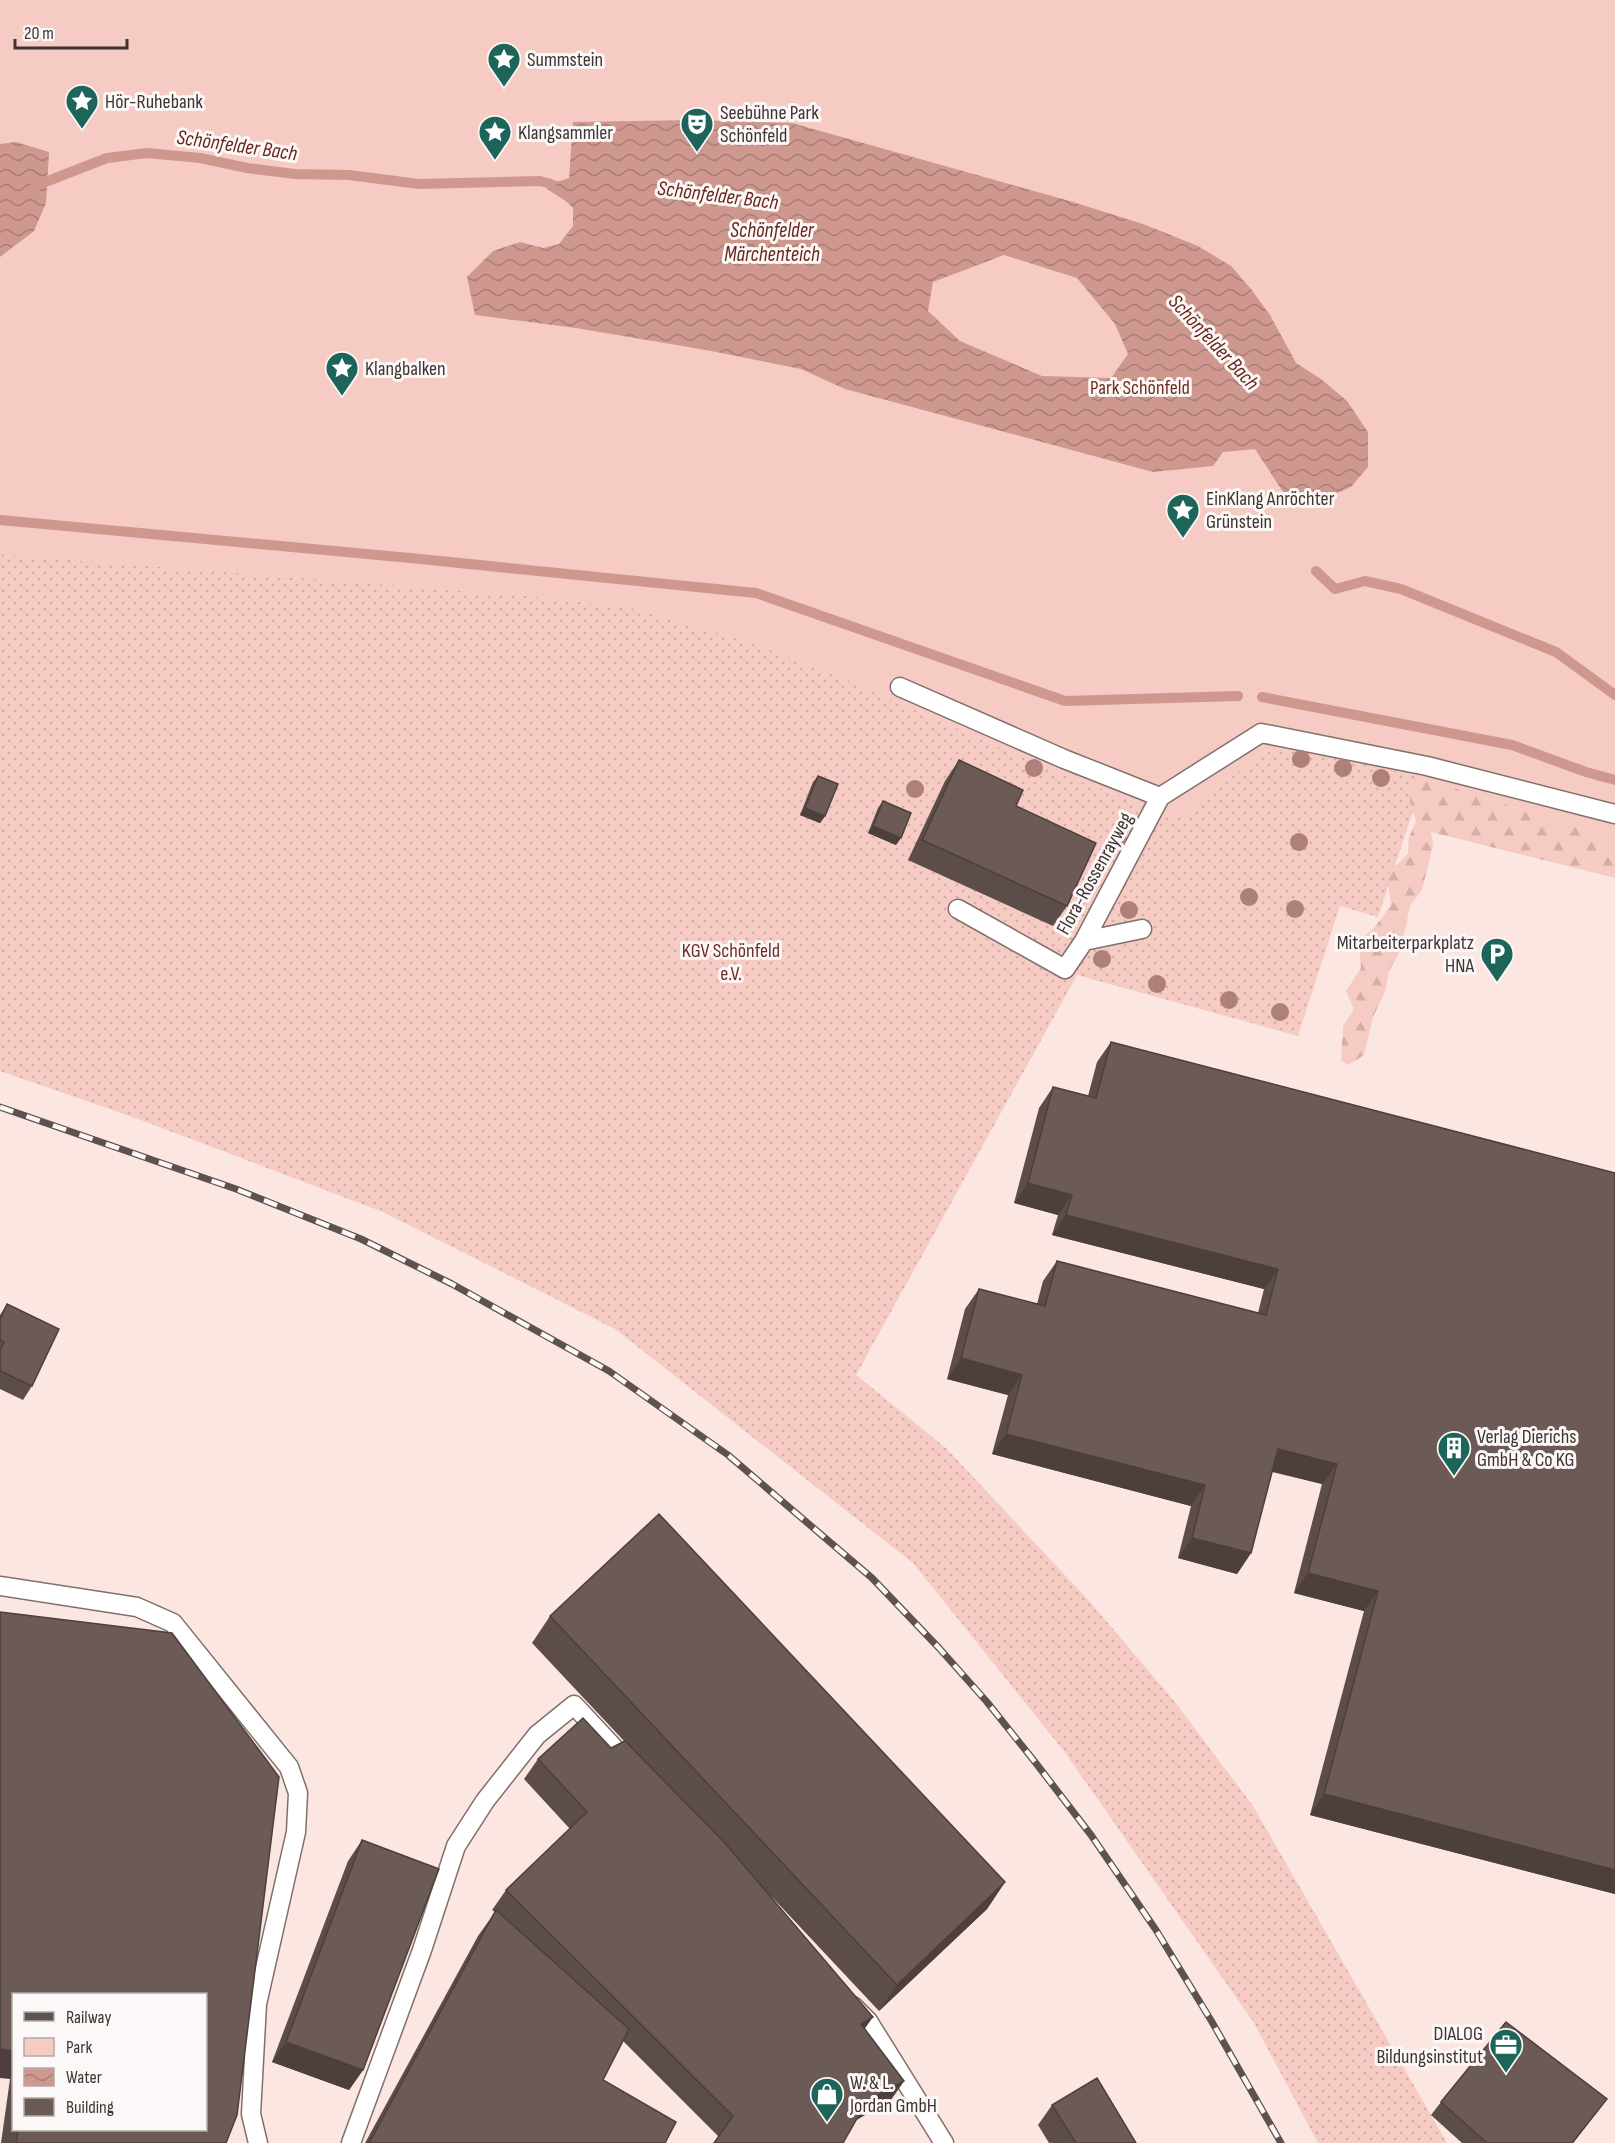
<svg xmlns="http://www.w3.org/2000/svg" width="1615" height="2143" viewBox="0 0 1615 2143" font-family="'Sofia Sans Condensed',sans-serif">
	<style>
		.grass { fill: url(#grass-dots) }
		.forest { fill: url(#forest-firs) }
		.park { fill: #f5cbc3 }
		.water { fill: url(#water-waves); fill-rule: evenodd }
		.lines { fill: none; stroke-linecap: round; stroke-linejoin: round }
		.stream { stroke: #ce988e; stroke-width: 10 }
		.lane-casing { stroke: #826f6b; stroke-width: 21 }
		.lane { stroke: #fff; stroke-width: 18 }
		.rail-casing { stroke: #5d5250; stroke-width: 7 }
		.rail { stroke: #fcf8f7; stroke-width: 4.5; stroke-dasharray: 14; stroke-linecap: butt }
		.tree { fill: #ae8079 }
		.wall { fill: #5d4d4a; fill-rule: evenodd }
		.shaded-wall { fill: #4c3f3c }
		.building { fill: #6c5a56; stroke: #4c3f3c; stroke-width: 1.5 }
		.labels { text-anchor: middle; stroke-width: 6; stroke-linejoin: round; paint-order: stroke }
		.poi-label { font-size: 20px; fill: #3d3533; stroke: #fcf8f7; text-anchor: start }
		.park-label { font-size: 20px; fill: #6f2d23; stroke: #fcf8f7 }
		.street-label { font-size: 20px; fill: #3d3533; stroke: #fcf8f7 }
		.water-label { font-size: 21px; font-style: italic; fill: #67261c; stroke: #fcf8f7 }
	</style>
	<defs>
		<pattern id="grass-dots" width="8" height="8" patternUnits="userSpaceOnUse" patternTransform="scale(1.5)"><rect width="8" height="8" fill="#f5cbc3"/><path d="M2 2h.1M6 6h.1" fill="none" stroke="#d3afa8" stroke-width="1.8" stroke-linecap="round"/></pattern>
		<pattern id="forest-firs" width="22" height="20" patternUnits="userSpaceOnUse" patternTransform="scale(1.5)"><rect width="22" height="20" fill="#f5cbc3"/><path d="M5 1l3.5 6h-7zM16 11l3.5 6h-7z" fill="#d3afa8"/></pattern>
		<pattern id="water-waves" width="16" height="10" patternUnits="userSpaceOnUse" patternTransform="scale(1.5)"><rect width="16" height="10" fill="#ce988e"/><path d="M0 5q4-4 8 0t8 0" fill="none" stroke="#a87d75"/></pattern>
	</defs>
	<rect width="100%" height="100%" fill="#fce6e2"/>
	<path class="grass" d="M0,554L528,596L632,608L753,643L845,679L1056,772L1169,814L1184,815L1260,754L1294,745L1424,778L1378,917L1340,906L1298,1036L1077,975L856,1375L947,1449L1090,1602L1174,1701L1253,1806L1447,2143H1318L1254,2023L1064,1751L913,1563L615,1329L383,1212L138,1119L0,1071Z"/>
	<path class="forest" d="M1424,778L1615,840V878L1431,832L1433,845L1422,890L1410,906L1401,949L1389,971L1385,992L1373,1017L1364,1055L1349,1065L1341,1061L1343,1026L1354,1009L1346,991L1361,968L1359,941L1375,927L1391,905L1387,874L1408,854L1409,837L1416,821L1410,802V784Z"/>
	<path class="park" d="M0,0H1615V840L1424,778L1294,745L1260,754L1184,816L1169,814L1056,772L845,679L753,643L632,608L528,596L0,554Z"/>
	<path class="water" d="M695,120L792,123L1073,202L1143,224L1198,246L1231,266L1251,289L1270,315L1296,363L1321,379L1347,401L1368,432V467L1351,487L1325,498H1287L1255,449L1223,452L1213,466L1153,472L845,389L801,369L706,350L576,328L475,315L467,277L493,251L520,242L543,248L559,244L573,226V208C562,195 550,195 540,181H560L569,178L573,122ZM1004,255L1077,278L1115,324L1128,354L1111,378L1042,376L960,341L928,311L933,282Z
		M16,142L49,152L46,203L34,231L0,257V144Z"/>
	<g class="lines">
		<path class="stream" d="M35,186L107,158L147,153L200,158L247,168L295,174L349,175L419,184L540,181L551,184
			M0,520L410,558L756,593L1065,701L1238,696
			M1316,571L1335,589L1365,581L1401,589L1556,652L1615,695
			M1262,697L1512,745L1586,772L1615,780"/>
		<g class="lane-casing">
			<path id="lane" d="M900,687L1064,759L1160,797L1261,733L1427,766L1615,814
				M958,909L1065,969L1084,941L1160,797
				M1084,941L1142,929
				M0,1586L137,1607L173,1623L289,1767L298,1793L296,1832L257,2004L251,2114L258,2143
				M853,2006L868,2021L944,2143
				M351,2143L422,1950L456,1846L485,1801L537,1735L574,1705L628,1763"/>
		</g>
		<use href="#lane" class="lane"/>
		<g class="rail-casing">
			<path id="rail" d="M0,1107L236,1189L361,1239L452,1284L609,1371L728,1455L872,1578L939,1648L987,1702L1035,1762L1091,1835L1156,1930L1212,2022L1281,2143"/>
		</g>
		<use href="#rail" class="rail"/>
	</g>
	<g class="tree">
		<circle cx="1301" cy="759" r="9"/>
		<circle cx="1034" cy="768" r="9"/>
		<circle cx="1343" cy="768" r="9"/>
		<circle cx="1381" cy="778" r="9"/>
		<circle cx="915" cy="789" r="9"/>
		<circle cx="1117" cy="839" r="9"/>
		<circle cx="1299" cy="842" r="9"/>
		<circle cx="1249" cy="897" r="9"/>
		<circle cx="1295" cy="909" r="9"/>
		<circle cx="1129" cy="910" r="9"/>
		<circle cx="1102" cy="959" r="9"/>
		<circle cx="1157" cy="984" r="9"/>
		<circle cx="1229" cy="1000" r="9"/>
		<circle cx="1280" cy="1012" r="9"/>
	</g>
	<path class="wall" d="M959,760L1016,806L1067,906L1053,926L908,860L945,781Z
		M818,776L825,816L820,823L800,815L813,782Z
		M883,801L896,845L868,833L878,808Z
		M1111,1042L1615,1173V1894L1310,1815L1364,1611L1294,1593L1322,1484L1272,1472L1251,1553L1237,1574L1178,1558L1191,1506L992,1454L1008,1395L947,1379L965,1309L979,1289L1037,1304L1043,1281L1057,1261L1258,1313L1264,1289L1052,1235L1058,1215L1014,1203L1039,1108L1053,1087L1088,1096L1097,1062Z
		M7,1304L32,1386L23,1400L0,1389V1315Z
		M0,1612L226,2143H1L10,2079ZM14,1995L206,2130H14Z
		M550,1616L1005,1882L987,1909L879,2011L771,1896L864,2029L904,2081L890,2101L719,2137L623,2041L603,2080L665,2143H365L478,1936L495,1912L492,1910L506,1890L570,1829L524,1779L538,1759L611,1748L625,1742L532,1643Z
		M362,1840L363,2070L349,2090L272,2062L348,1861Z
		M1441,2102L1597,2112L1573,2143H1462L1431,2115Z
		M1052,2105L1136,2143H1049L1038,2125Z"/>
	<path class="shaded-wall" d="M805,808L825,816L820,823L800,815Z
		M873,826L901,838L896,845L868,833Z
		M1028,1183L1072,1195L1058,1215L1014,1203Z
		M1066,1215L1278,1269L1264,1289L1052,1235Z
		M961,1358L1022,1375L1008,1395L947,1379Z
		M1006,1434L1205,1485L1191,1506L992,1454Z
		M1278,1449L1337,1464L1322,1484L1264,1469Z
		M1192,1538L1251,1553L1237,1574L1178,1558Z
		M1308,1573L1378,1591L1364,1611L1294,1593Z
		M1324,1794L1615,1870V1894L1310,1815Z
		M1005,1882L987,1909L879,2011L897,1985Z
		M873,2017L859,2037L861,2024Z
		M286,2042L363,2070L349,2090L272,2062Z
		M0,2049L14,2051V2073L10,2079L0,2078Z
		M904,2081L890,2101L853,2122L867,2101Z
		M1607,2099L1573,2143H1572Z"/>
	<path class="building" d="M959,760L1023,790L1016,806L1096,843L1067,906L922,840Z
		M818,776L838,784L825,816L805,808Z
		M883,801L911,813L901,838L873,826Z
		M1111,1042L1615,1173V1870L1324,1794L1378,1591L1308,1573L1337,1464L1278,1449L1251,1553L1192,1538L1205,1485L1006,1434L1022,1375L961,1358L979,1289L1045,1306L1057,1261L1266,1315L1278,1269L1066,1215L1072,1195L1028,1183L1053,1087L1096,1098Z
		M7,1304L59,1329L32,1386L0,1371V1350L4,1342L0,1340V1320Z
		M659,1514L1005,1882L897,1985L550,1616Z
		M0,1612L172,1633L279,1777L237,2115L226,2143H16L18,2130H206V1995H14V2051L0,2049Z
		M583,1718L611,1748L625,1741L724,1842L873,2017L861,2024L904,2081L867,2101L843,2143H714L733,2116L506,1890L587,1812L538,1759Z
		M362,1840L439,1869L363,2070L286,2042Z
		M496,1910L629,2029L603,2080L676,2122L665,2143H369Z
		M1506,2022L1607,2099L1572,2143H1487L1441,2102Z
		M1097,2078L1136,2143H1076L1052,2105Z"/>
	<defs>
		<g id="sight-pin" transform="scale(1.725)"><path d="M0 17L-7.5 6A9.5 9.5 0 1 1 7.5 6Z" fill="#1d655a" stroke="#fcf8f7"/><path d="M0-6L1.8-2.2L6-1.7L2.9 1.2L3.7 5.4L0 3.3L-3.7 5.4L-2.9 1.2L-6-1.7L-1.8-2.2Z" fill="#fff"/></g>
		<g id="theatre-pin" transform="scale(1.725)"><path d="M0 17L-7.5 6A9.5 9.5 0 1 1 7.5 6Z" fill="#1d655a" stroke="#fcf8f7"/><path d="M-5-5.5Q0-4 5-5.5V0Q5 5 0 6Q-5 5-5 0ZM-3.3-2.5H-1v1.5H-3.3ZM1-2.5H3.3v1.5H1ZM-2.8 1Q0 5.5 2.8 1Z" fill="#fff"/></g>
		<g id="parking-pin" transform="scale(1.725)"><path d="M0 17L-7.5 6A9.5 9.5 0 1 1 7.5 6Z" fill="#1d655a" stroke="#fcf8f7"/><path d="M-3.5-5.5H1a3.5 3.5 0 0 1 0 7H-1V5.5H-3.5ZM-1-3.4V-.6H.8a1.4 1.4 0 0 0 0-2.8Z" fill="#fff"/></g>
		<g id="building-pin" transform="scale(1.725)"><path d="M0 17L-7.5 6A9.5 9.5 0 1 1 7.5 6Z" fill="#1d655a" stroke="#fcf8f7"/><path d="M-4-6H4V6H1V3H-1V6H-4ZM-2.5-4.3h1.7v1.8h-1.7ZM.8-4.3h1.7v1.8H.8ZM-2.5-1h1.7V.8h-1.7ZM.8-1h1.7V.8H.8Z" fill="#fff"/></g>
		<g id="office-pin" transform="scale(1.725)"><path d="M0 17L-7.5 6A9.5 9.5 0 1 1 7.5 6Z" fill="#1d655a" stroke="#fcf8f7"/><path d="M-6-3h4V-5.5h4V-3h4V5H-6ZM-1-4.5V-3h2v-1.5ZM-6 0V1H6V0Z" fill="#fff"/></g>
		<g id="shop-pin" transform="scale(1.725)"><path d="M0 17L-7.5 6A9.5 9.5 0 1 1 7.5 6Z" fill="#1d655a" stroke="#fcf8f7"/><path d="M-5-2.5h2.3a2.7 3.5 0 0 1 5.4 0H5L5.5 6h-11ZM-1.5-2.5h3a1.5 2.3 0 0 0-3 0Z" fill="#fff"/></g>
	</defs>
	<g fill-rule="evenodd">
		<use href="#sight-pin" x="504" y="59"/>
		<use href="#sight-pin" x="82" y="101"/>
		<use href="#theatre-pin" x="697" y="124"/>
		<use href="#sight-pin" x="495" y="132"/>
		<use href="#sight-pin" x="342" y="368"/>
		<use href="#sight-pin" x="1183" y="510"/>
		<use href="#parking-pin" x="1497" y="954"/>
		<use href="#building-pin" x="1454" y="1448"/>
		<use href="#office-pin" x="1506" y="2045"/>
		<use href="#shop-pin" x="827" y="2094"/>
	</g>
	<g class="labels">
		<g class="poi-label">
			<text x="527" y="66">Summstein</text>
			<text x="105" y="108">Hör-Ruhebank</text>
			<text x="720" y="119">Seebühne Park<tspan x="720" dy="23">Schönfeld</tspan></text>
			<text x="518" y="139">Klangsammler</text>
			<text x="365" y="375">Klangbalken</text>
			<text x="1206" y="505">EinKlang Anröchter<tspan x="1206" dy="23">Grünstein</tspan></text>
			<text x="1474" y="949" text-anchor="end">Mitarbeiterparkplatz<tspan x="1474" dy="23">HNA</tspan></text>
			<text x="1477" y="1443">Verlag Dierichs<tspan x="1477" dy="23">GmbH &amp; Co KG</tspan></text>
			<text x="1483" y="2040" text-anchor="end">DIALOG<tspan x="1483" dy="23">Bildungsinstitut</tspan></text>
			<text x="850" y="2089">W. &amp; L.<tspan x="850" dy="23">Jordan GmbH</tspan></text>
		</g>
		<g class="park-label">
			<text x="1140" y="394">Park Schönfeld</text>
			<text x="731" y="957">KGV Schönfeld<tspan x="731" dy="23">e.V.</tspan></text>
		</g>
		<g class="street-label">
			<text transform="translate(1094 873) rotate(-61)" y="7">Flora-Rossenrayweg</text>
		</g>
		<g class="water-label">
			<text transform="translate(237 145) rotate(8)" y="7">Schönfelder Bach</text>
			<text transform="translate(718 195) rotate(7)" y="7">Schönfelder Bach</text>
			<text x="772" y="237">Schönfelder<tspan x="772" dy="24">Märchenteich</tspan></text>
			<text transform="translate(1214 342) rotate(47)" y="7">Schönfelder Bach</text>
		</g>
	</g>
	<rect x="12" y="1993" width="195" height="138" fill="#fcf8f7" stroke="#b0aaa9" stroke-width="1.5"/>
	<rect x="24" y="2012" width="30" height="9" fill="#5d5250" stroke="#b0aaa9" stroke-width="1.5"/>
	<text x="66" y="2023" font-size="18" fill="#3d3533">Railway</text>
	<rect x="24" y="2038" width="30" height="18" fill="#f5cbc3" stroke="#b0aaa9" stroke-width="1.5"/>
	<text x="66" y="2053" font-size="18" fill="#3d3533">Park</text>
	<rect x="24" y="2068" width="30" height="18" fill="url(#water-waves)" stroke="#b0aaa9" stroke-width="1.5"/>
	<text x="66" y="2083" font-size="18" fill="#3d3533">Water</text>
	<rect x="24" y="2098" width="30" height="18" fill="#6c5a56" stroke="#b0aaa9" stroke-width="1.5"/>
	<text x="66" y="2113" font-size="18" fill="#3d3533">Building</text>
	<path d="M15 39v9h112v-9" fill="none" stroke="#3d3533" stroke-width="3"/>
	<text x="24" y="39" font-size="18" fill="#3d3533" stroke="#fcf8f7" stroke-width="4.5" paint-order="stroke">20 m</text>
</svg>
